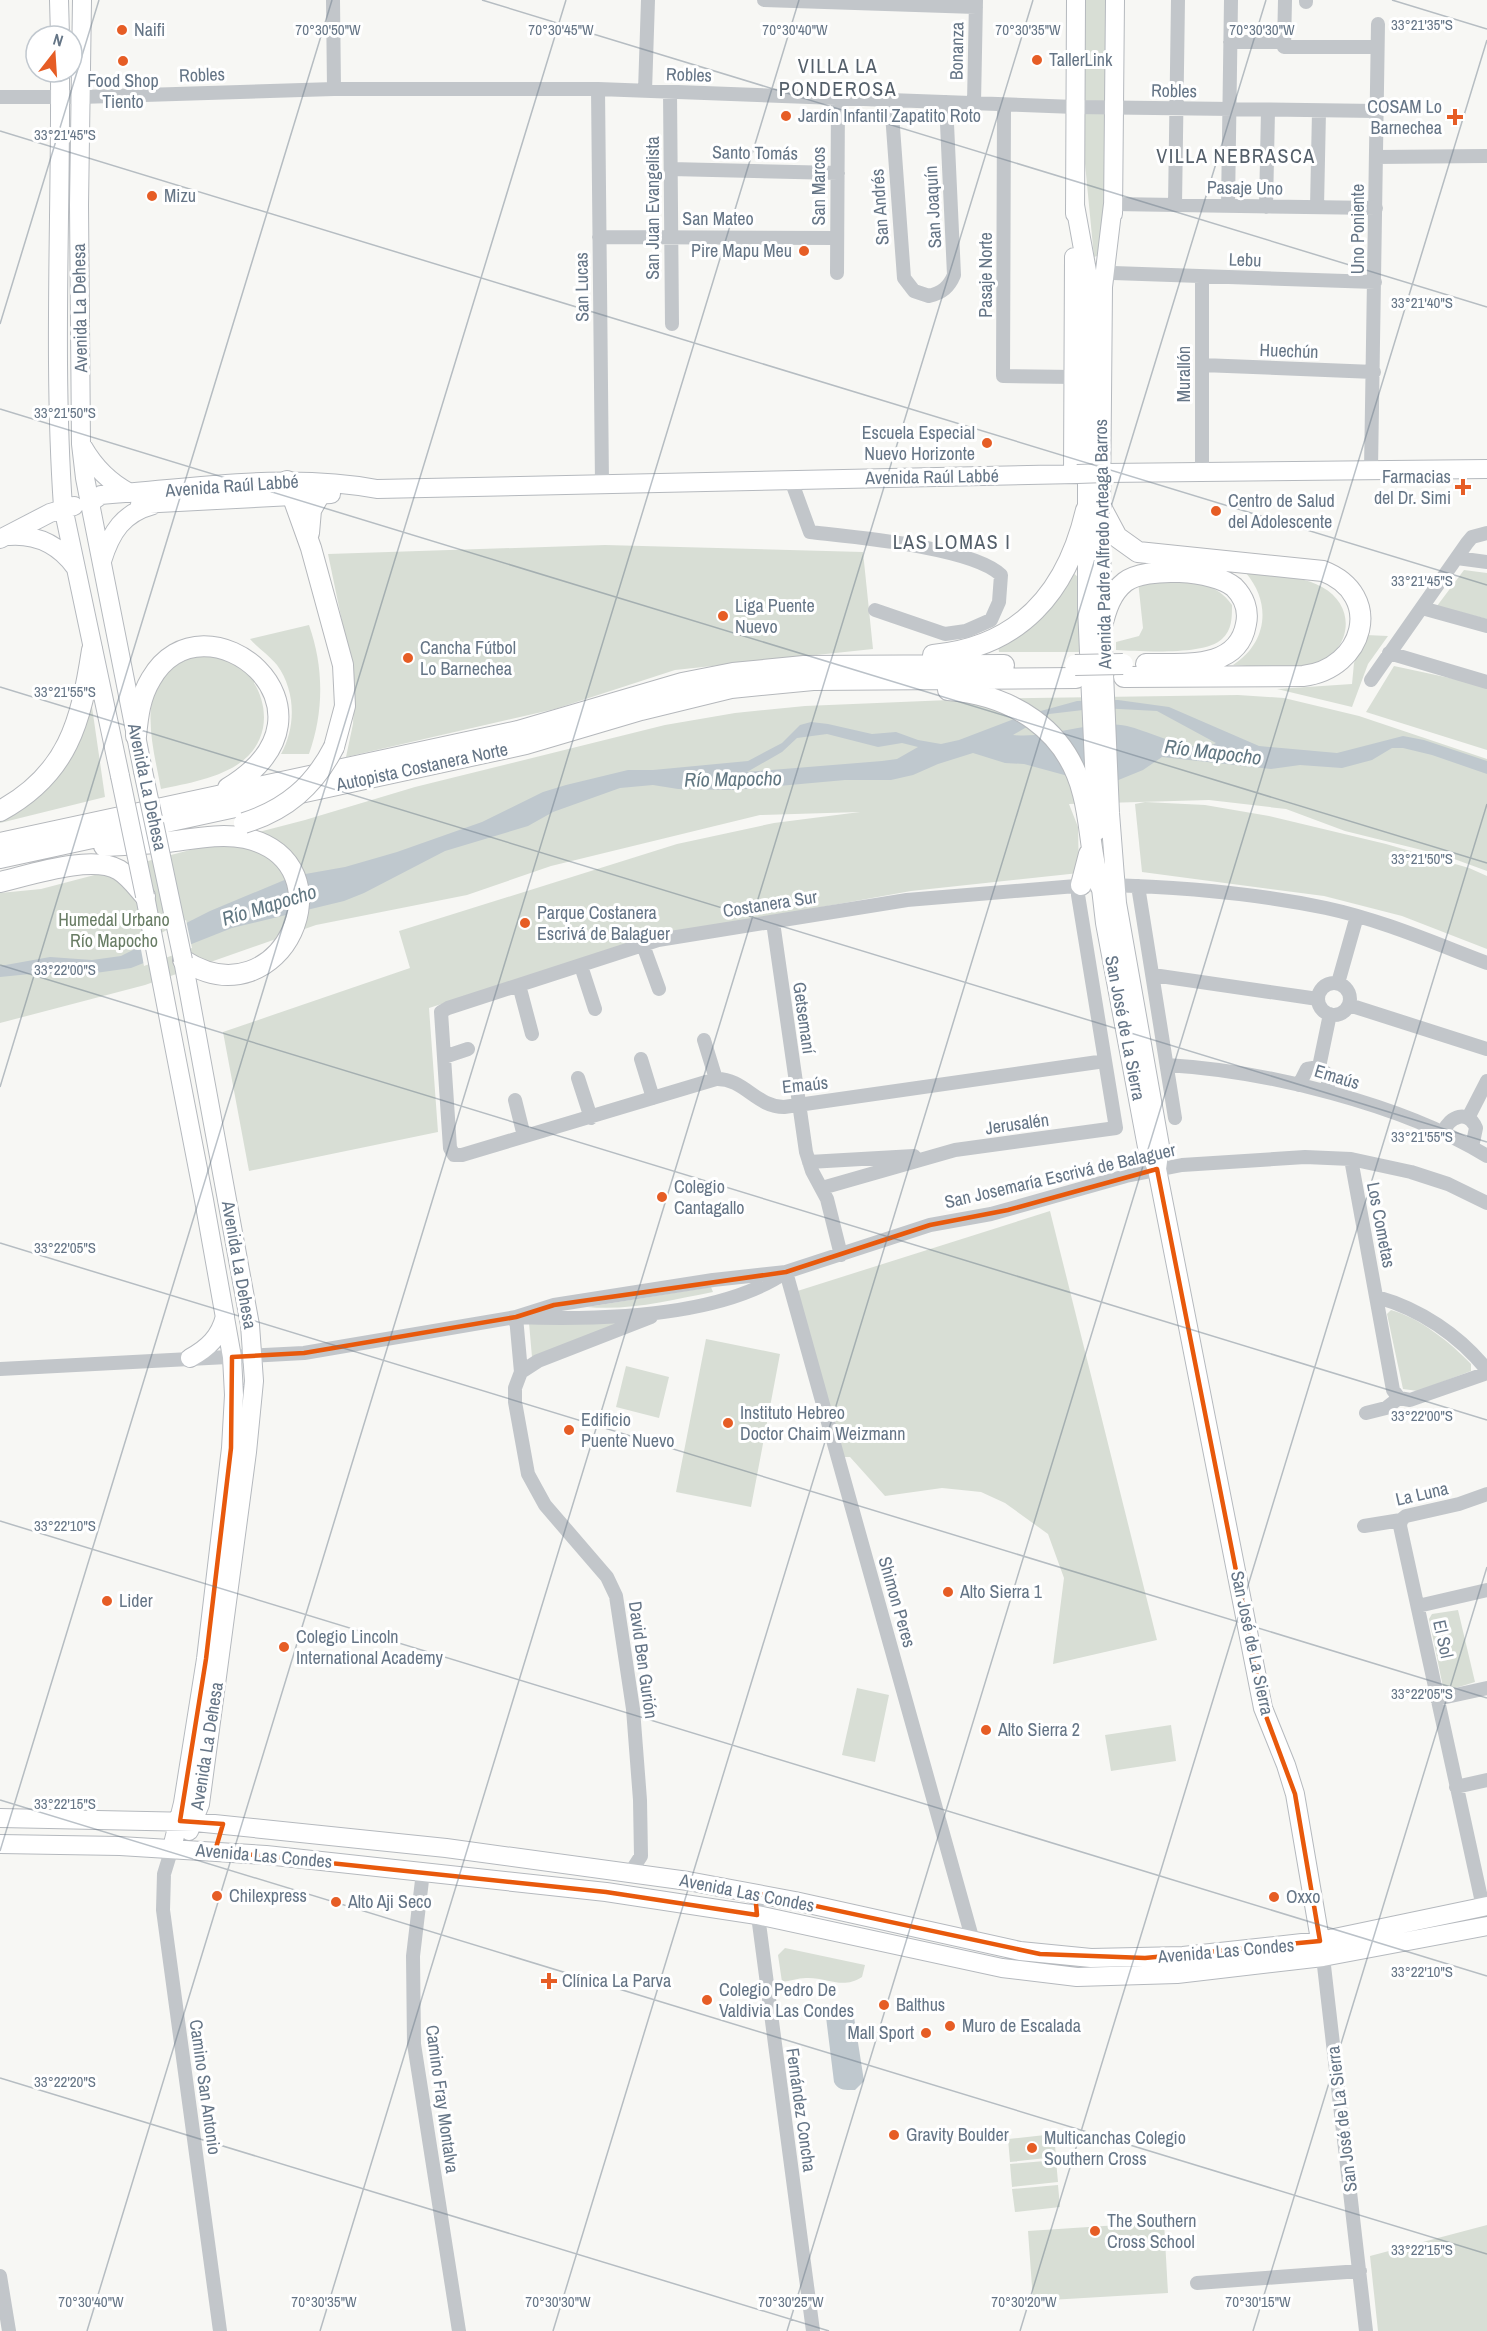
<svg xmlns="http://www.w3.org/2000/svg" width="1487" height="2331" viewBox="0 0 1487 2331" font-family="'Archivo Narrow',sans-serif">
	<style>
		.green { fill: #d8ded5 }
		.water { fill: #bfc8ce; fill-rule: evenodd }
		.pier { fill: #f7f7f4 }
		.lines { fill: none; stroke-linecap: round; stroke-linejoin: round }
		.major-casing { stroke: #b5b9be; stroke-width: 20 }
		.highway-casing { stroke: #b5b8bc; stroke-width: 22 }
		.minor { stroke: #c2c6ca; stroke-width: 14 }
		.major { stroke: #fff; stroke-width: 18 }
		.highway { stroke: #fff; stroke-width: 20 }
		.major-bridge-casing { stroke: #b5b9be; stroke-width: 20; stroke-linecap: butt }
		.highway-bridge-casing { stroke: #b5b8bc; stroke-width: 22; stroke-linecap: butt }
		.major-bridge { stroke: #fff; stroke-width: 18 }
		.highway-bridge { stroke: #fff; stroke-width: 20 }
		.marked { fill: none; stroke: #e8590c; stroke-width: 4.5; stroke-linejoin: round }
		.ticks { fill: none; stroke: #657586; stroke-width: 1.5; stroke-opacity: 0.45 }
		.poi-dot { fill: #e65d25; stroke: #fff; stroke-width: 2 }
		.labels { text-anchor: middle; stroke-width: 6; stroke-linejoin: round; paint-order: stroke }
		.poi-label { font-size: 18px; fill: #657586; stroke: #fff; text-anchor: start }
		.street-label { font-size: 18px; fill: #657586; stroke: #fff }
		.park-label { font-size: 18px; fill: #687c64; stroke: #fff }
		.neighbourhood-label { font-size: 20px; letter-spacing: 1.5px; fill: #545f6a; stroke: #fff }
		.water-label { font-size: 20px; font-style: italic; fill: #617782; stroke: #fff }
		.ticks-label { font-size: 15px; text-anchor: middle; fill: #657586; stroke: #fff; stroke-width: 6; stroke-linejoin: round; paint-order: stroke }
	</style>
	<rect width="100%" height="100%" fill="#f7f7f4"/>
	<path class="green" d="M1082,0H1108L1106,198L1097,256L1094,257L1081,122Z
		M605,545L863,552L873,649L675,670L555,709L346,757L353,724L355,684L328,554Z
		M1070,570L1079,578L1082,652H999L998,645Z
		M1464,570L1487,573V619L1437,606Z
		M1246,573C1270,575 1301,575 1322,587C1358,607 1351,651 1315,665C1291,674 1257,666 1233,665C1267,643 1272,604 1246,573Z
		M1138,581C1170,581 1212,575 1232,605C1232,618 1232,630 1222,639C1204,656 1140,651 1116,650V642L1139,636L1143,628Z
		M309,625C324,667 324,712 309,754H281C296,727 296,691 277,665C269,655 259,649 250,639Z
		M1366,635L1388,636L1368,664L1352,707L1277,689L1352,684L1354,663Z
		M201,655L225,658L256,680L254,683C262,696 266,712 263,728C254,773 199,781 161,789C151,736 131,673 201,655Z
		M1394,666L1487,686V750L1366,712Z
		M1238,695L1284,698L1359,716L1487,759V871L1446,856L1345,831L1286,809L1209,800L1069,804L1078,827L1079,873L911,891L650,938L429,1008L438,1132L249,1171L223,1032L410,968L399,931L677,844L774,823L860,812L760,815L551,866L467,895L316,925L145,985L0,1023V893L41,889L305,820L415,787L665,725L735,713L805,706L973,699Z
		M91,700L105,797L0,823V813L23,799Z
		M1145,802L1205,805L1269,816L1386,844L1469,868L1487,876V949L1402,916L1324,896L1142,872L1135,804Z
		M1050,1211L1157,1640L1053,1664L1064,1578L1048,1534L1005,1503L981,1492L942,1488L885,1496L850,1457H833L788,1294Z
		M711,1287L713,1292C671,1300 630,1311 587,1307Z
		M1391,1310C1420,1318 1451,1343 1471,1364V1371L1418,1391L1403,1389L1387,1314Z
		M633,1321L532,1357L529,1323Z
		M706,1339L780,1354L751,1507L676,1492Z
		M626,1366L669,1377L659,1418L616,1407Z
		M1458,1610L1475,1682L1449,1690L1443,1687L1429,1619L1432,1614Z
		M857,1688L889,1695L875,1762L842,1755Z
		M1171,1725L1176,1761L1111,1771L1105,1735Z
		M785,1948L865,1965L862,1977C842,1990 827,1977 806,1978C798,1978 790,1981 782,1982L778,1955Z
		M1054,2134L1056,2157L1010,2162L1008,2139Z
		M1056,2160L1058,2182L1012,2187L1010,2164Z
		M1058,2185L1060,2207L1015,2212L1012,2189Z
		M1164,2222L1168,2293L1033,2301L1028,2231Z
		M1487,2225V2331H1378L1370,2256Z"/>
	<path class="water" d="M1118,700L1169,707L1259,746L1337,753L1403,736L1424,740L1487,761V774L1432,755L1403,748H1392L1372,760L1342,768L1300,765L1271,769L1162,757L1143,770L1116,781L1079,779L1024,764L1005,763L973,753L938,764L913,775L891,780H845L733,790L678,789L653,785L620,788L553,812L528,826L445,851L364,893L344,901L232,928L131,968L74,976L40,973L0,977V966L50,957L92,960L121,956L210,911L294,876L345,867L397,852L482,822L543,792L566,785L628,770H653L748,761L782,743L800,725L811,722L828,724L872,734L896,732L918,740L941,744L959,740L1019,717L1077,701ZM1100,708L1157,711L1216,743C1195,756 1150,731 1127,726C1089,719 1052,739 1013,735L1049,714ZM827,734L878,747L902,743L918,747L897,759L882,761L747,772L782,752L797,738Z
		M834,2004L850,2007L854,2017L864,2081L855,2090C846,2090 838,2091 834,2082L826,2017L828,2008Z"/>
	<path class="pier" d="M186,920L192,948L144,966L140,944Z"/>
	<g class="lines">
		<g class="major-casing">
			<path id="major" d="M59,0L60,36
				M82,0L79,205L81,444L85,478L143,771
				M60,72C61,217 53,363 63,507L120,776
				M1113,204L1103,287L1101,507L1102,626L1110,813L1117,903L1160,1146L1157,1169
				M1075,205L1087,271V607L1097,831
				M1075,214L1076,0
				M1113,214L1115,0
				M83,447C95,468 109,482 130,493
				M1106,473L1487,469
				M1073,474L1074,257
				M90,503L101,495C192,488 287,472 377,489L1077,474
				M140,504L331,494
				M9,536C37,534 59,545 75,567
				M0,539L50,513L74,506
				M102,561C111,532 123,513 153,505
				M1099,871L1105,923L1147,1147L1157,1169L1263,1708L1286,1765L1295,1794L1323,1957
				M145,896L204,1200L232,1357L234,1395L231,1448L206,1659L183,1803L172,1848
				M183,960L250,1325L254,1381L247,1452L200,1804L189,1831
				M190,1358C208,1348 220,1337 225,1316
				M0,1818L195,1822L446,1848L688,1881L795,1901L1020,1951L1091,1958L1183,1956L1320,1941L1487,1906
				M0,1844L120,1846L266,1855L606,1892L757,1915L1002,1968L1077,1977L1177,1974L1323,1957L1487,1926"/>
		</g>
		<g class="highway-casing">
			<path id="highway" d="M287,481L311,548L343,665L345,706L334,747
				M1101,507L1117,537L1138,552L1323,571C1385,595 1364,669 1303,676L1124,677
				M309,533L311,510L320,494
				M1102,626C1106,610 1111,593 1125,582C1146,566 1214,570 1234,587C1244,597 1249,610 1246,624C1238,671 1182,663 1146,664
				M933,655C1020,647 1067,592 1086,510
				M948,690C1012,695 1067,729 1083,794C1091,824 1090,855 1100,885
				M136,736C138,716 140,697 151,679C204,587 357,710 228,788
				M0,811C68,774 81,722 92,650
				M0,843L518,731L682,683L733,673L804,666L1004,665
				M104,846C125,845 146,844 168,842C193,839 220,833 245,838C353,862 282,1024 183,960
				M0,858L526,744L641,710L731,688L813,680L1076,678
				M0,882C30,875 92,854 119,870C129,876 137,887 145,896
				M1081,885L1089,854"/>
		</g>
		<path class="minor" d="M333,0L334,89
			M764,0L976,7
			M1285,0L1284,47H1377
			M1306,2V0
			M1230,42H1284
			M598,89L602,484
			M645,91L648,0
			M670,92L672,324
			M0,97H80L334,89H598L1075,107L1377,111
			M891,100L904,278L914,291L929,296C942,293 949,287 954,275L946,102
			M974,103L976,0
			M1004,105L1003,376L1074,377
			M1376,157L1487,156
			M671,169L838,173
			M1113,204L1376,208
			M1175,205L1178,0
			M1228,206L1231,0
			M1266,207L1268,110
			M1317,207L1319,111
			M599,237L837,238
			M837,273L838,98
			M1113,273L1375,282
			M1202,277V471
			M1202,365L1374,372
			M1371,470L1378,24
			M791,480L810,532C853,537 972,547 1001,575L999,602L991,620L966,631L945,634L875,610
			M1457,558L1487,562
			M1422,608L1487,626
			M1389,653L1487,682
			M1371,680L1467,543L1472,537L1487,533
			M1088,885L907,900L658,940L448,1008L441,1012L450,1148L454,1155H462L716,1079C744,1078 756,1107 784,1107L1105,1061
			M1107,885C1180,887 1255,893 1326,908C1382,920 1434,943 1487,963
			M1138,886L1175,1118
			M773,922L806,1152L812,1171L827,1199L841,1255
			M643,945L659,989
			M581,966L595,1009
			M1153,975L1318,999
			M1318 999a16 16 0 1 1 32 0a16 16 0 1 1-32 0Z
			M1338,983L1357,916
			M519,985L532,1034
			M1349,1005L1487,1049
			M704,1040L716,1079
			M444,1057L468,1049
			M641,1059L653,1098
			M1167,1065C1267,1071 1402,1104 1487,1156
			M1319,1067L1330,1014
			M578,1078L591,1118
			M1299,1085L1307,1069L1319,1067L1328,1075V1092
			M515,1100L524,1136
			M1468,1118L1487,1081
			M1443,1132C1450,1116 1468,1109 1476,1128L1472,1147
			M1351,1159L1393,1390L1399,1398
			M809,1162L914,1156
			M822,1188L955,1150L1116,1128L1078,895L1081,885
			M786,1272L973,1941
			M1377,1297C1420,1309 1459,1335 1487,1370
			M516,1317C595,1320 719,1318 786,1272L930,1225L991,1214L1126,1176L1182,1165L1305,1157L1351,1159L1411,1172L1448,1184L1487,1203
			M516,1317L521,1372L515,1388V1402L528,1474L545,1505L607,1577L616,1596L633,1709L640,1800L641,1856L630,1873
			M0,1369L304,1353L516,1317L554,1305L713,1280L786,1272
			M521,1372L538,1361L651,1317
			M1399,1398L1410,1400L1487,1373
			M1366,1413L1386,1408L1399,1398
			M1401,1520L1400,1526L1483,1907
			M1364,1526L1401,1520L1406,1516L1459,1504L1487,1494
			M1418,1606L1487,1590
			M1437,1699L1487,1688
			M1456,1787L1487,1780
			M172,1848L164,1874L163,1910L220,2331
			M423,1872L413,1956L414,2044L459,2331
			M755,1893L813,2331
			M1323,1957L1366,2331
			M0,2276L9,2331
			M1197,2283L1360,2271"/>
		<use href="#major" class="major"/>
		<use href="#highway" class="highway"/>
		<g class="major-bridge-casing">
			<path id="major-bridge" d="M1077,474L1106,473
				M143,771L183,960
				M120,776L145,896"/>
		</g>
		<g class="highway-bridge-casing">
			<path id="highway-bridge" d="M1075,665L1123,664
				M244,823C286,810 314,786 334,747"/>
		</g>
		<use href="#major-bridge" class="major-bridge"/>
		<use href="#highway-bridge" class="highway-bridge"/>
	</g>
	<path class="marked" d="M1157,1169L1263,1708L1295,1794L1320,1941L1145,1958L1040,1954L755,1893L757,1915L606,1892L215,1851L223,1824L180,1821L206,1659L231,1448L232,1357L304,1353L516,1317L554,1305L786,1272L930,1225L1008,1210Z"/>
	<path class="ticks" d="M482,0L1487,307M1392,0L1487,29M0,131L1487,585M0,324L99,0M0,409L1487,863M0,687L1487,1142M0,965L1487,1420M0,1087L332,0M0,1243L1487,1698M0,1521L1487,1976M0,1800L1487,2254M0,1851L566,0M0,2078L829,2331M87,2331L799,0M320,2331L1033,0M553,2331L1266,0M787,2331L1487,40M1020,2331L1487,804M1253,2331L1487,1567"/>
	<g class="poi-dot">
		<circle cx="122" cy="30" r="6"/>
		<circle cx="1037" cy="60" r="6"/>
		<circle cx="123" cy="61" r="6"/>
		<circle cx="786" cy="116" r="6"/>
		<path d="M1452 108h6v6h6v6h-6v6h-6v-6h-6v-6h6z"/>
		<circle cx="152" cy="196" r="6"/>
		<circle cx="804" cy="251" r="6"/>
		<circle cx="987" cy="443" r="6"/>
		<path d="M1460 478h6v6h6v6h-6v6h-6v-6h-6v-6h6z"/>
		<circle cx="1216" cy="511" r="6"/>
		<circle cx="723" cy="616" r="6"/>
		<circle cx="408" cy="658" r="6"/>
		<circle cx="525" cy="923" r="6"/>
		<circle cx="662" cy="1197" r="6"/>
		<circle cx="728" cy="1423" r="6"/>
		<circle cx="569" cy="1430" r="6"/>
		<circle cx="948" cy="1592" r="6"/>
		<circle cx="107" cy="1601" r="6"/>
		<circle cx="284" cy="1647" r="6"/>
		<circle cx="986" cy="1730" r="6"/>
		<circle cx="217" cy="1896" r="6"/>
		<circle cx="1274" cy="1897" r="6"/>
		<circle cx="336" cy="1902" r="6"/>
		<path d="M546 1972h6v6h6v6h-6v6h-6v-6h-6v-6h6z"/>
		<circle cx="707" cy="2000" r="6"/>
		<circle cx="884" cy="2005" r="6"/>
		<circle cx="950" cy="2026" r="6"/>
		<circle cx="926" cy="2033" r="6"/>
		<circle cx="894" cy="2135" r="6"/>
		<circle cx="1032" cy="2148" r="6"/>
		<circle cx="1095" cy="2231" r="6"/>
	</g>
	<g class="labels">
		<g class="poi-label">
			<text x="134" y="36">Naifi</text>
			<text x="1049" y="66">TallerLink</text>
			<text x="123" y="87" text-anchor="middle">Food Shop<tspan x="123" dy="21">Tiento</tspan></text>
			<text x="1442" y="113" text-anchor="end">COSAM Lo<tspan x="1442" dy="21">Barnechea</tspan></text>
			<text x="798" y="122">Jardín Infantil Zapatito Roto</text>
			<text x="164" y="202">Mizu</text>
			<text x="792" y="257" text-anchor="end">Pire Mapu Meu</text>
			<text x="975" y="439" text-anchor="end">Escuela Especial<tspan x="975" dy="21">Nuevo Horizonte</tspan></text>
			<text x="1451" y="483" text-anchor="end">Farmacias<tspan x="1451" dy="21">del Dr. Simi</tspan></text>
			<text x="1228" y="507">Centro de Salud<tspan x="1228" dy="21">del Adolescente</tspan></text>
			<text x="735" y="612">Liga Puente<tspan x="735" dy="21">Nuevo</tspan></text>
			<text x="420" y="654">Cancha Fútbol<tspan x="420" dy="21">Lo Barnechea</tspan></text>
			<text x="537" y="919">Parque Costanera<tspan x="537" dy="21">Escrivá de Balaguer</tspan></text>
			<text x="674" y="1193">Colegio<tspan x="674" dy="21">Cantagallo</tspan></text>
			<text x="740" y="1419">Instituto Hebreo<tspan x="740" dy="21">Doctor Chaim Weizmann</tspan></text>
			<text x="581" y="1426">Edificio<tspan x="581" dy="21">Puente Nuevo</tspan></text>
			<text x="960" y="1598">Alto Sierra 1</text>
			<text x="119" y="1607">Lider</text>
			<text x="296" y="1643">Colegio Lincoln<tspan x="296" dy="21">International Academy</tspan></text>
			<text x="998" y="1736">Alto Sierra 2</text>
			<text x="229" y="1902">Chilexpress</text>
			<text x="1286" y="1903">Oxxo</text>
			<text x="348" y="1908">Alto Aji Seco</text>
			<text x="562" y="1987">Clínica La Parva</text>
			<text x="719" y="1996">Colegio Pedro De<tspan x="719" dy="21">Valdivia Las Condes</tspan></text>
			<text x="896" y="2011">Balthus</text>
			<text x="962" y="2032">Muro de Escalada</text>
			<text x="914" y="2039" text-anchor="end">Mall Sport</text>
			<text x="906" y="2141">Gravity Boulder</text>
			<text x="1044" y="2144">Multicanchas Colegio<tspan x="1044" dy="21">Southern Cross</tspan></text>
			<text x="1107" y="2227">The Southern<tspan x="1107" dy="21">Cross School</tspan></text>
		</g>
		<g class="street-label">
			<text transform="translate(957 51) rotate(-89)" y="6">Bonanza</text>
			<text transform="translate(202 75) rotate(-2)" y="6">Robles</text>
			<text transform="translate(689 75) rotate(2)" y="6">Robles</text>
			<text transform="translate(1174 91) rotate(1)" y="6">Robles</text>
			<text transform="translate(755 153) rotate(1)" y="6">Santo Tomás</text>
			<text transform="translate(819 186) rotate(-90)" y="6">San Marcos</text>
			<text transform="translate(1245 188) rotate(1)" y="6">Pasaje Uno</text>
			<text transform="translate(880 207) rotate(-94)" y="6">San Andrés</text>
			<text transform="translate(933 207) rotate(-93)" y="6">San Joaquín</text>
			<text transform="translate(653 208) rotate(-90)" y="6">San Juan Evangelista</text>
			<text x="718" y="225">San Mateo</text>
			<text transform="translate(1358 229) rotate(-90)" y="6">Uno Poniente</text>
			<text transform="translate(1245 260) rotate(2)" y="6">Lebu</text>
			<text transform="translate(986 275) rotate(-90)" y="6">Pasaje Norte</text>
			<text transform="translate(582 287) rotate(-91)" y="6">San Lucas</text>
			<text transform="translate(80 308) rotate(-91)" y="6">Avenida La Dehesa</text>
			<text transform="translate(1289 351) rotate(2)" y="6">Huechún</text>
			<text transform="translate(1184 374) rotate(-90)" y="6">Murallón</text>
			<text transform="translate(932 477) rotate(-1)" y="6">Avenida Raúl Labbé</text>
			<text transform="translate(232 486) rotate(-4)" y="6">Avenida Raúl Labbé</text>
			<text transform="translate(1103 544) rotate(-91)" y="6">Avenida Padre Alfredo Arteaga Barros</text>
			<text transform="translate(422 767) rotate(-12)" y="6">Autopista Costanera Norte</text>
			<text transform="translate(147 787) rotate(78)" y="6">Avenida La Dehesa</text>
			<text transform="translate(770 904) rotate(-9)" y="6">Costanera Sur</text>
			<text transform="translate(804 1018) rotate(82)" y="6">Getsemaní</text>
			<text transform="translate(1125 1028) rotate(79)" y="6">San José de La Sierra</text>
			<text transform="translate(1337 1077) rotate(17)" y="6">Emaús</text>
			<text transform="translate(805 1085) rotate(-6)" y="6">Emaús</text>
			<text transform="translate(1017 1124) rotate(-8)" y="6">Jerusalén</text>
			<text transform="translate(1060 1176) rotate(-13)" y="6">San Josemaría Escrivá de Balaguer</text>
			<text transform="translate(1381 1225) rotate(79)" y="6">Los Cometas</text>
			<text transform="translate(239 1265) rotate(80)" y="6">Avenida La Dehesa</text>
			<text transform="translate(1422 1494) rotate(-13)" y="6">La Luna</text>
			<text transform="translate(897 1602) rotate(74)" y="6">Shimon Peres</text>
			<text transform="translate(1443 1639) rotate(78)" y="6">El Sol</text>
			<text transform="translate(1252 1643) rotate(78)" y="6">San José de La Sierra</text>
			<text transform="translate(643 1660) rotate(82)" y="6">David Ben Gurión</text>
			<text transform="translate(207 1746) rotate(-81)" y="6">Avenida La Dehesa</text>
			<text transform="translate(264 1856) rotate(5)" y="6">Avenida Las Condes</text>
			<text transform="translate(747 1893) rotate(11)" y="6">Avenida Las Condes</text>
			<text transform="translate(1226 1951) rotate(-5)" y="6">Avenida Las Condes</text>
			<text transform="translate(205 2087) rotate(82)" y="6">Camino San Antonio</text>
			<text transform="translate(442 2099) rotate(82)" y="6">Camino Fray Montalva</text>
			<text transform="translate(801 2110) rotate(82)" y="6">Fernández Concha</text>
			<text transform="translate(1342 2119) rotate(-97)" y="6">San José de La Sierra</text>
		</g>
		<g class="park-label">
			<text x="114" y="926">Humedal Urbano<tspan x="114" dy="21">Río Mapocho</tspan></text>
		</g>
		<g class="neighbourhood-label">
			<text x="838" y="73">VILLA LA<tspan x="838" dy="23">PONDEROSA</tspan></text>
			<text x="1236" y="163">VILLA NEBRASCA</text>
			<text x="952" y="549">LAS LOMAS I</text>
		</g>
		<g class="water-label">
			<text transform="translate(1213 752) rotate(7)" y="7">Río Mapocho</text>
			<text transform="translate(733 779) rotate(-1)" y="7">Río Mapocho</text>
			<text transform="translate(269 905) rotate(-17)" y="7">Río Mapocho</text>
		</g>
	</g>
	<g class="ticks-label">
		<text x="1422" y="30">33°21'35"S</text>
		<text x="328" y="35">70°30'50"W</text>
		<text x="561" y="35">70°30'45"W</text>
		<text x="795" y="35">70°30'40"W</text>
		<text x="1028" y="35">70°30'35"W</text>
		<text x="1262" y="35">70°30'30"W</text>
		<text x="65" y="140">33°21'45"S</text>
		<text x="1422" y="308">33°21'40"S</text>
		<text x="65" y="418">33°21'50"S</text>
		<text x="1422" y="586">33°21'45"S</text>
		<text x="65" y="697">33°21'55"S</text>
		<text x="1422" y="864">33°21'50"S</text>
		<text x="65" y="975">33°22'00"S</text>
		<text x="1422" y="1142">33°21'55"S</text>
		<text x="65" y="1253">33°22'05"S</text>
		<text x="1422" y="1421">33°22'00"S</text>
		<text x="65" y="1531">33°22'10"S</text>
		<text x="1422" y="1699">33°22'05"S</text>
		<text x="65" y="1809">33°22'15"S</text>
		<text x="1422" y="1977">33°22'10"S</text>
		<text x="65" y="2087">33°22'20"S</text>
		<text x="1422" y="2255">33°22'15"S</text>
		<text x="91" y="2307">70°30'40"W</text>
		<text x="324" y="2307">70°30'35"W</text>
		<text x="558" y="2307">70°30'30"W</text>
		<text x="791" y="2307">70°30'25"W</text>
		<text x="1024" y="2307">70°30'20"W</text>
		<text x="1258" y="2307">70°30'15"W</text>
	</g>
	<g transform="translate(54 54) rotate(17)"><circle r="28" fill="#ffffff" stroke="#c1c8cf" stroke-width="1.5"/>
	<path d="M0-4.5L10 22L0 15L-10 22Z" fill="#e65d25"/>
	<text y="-9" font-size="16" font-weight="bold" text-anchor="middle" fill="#657586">N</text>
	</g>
</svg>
